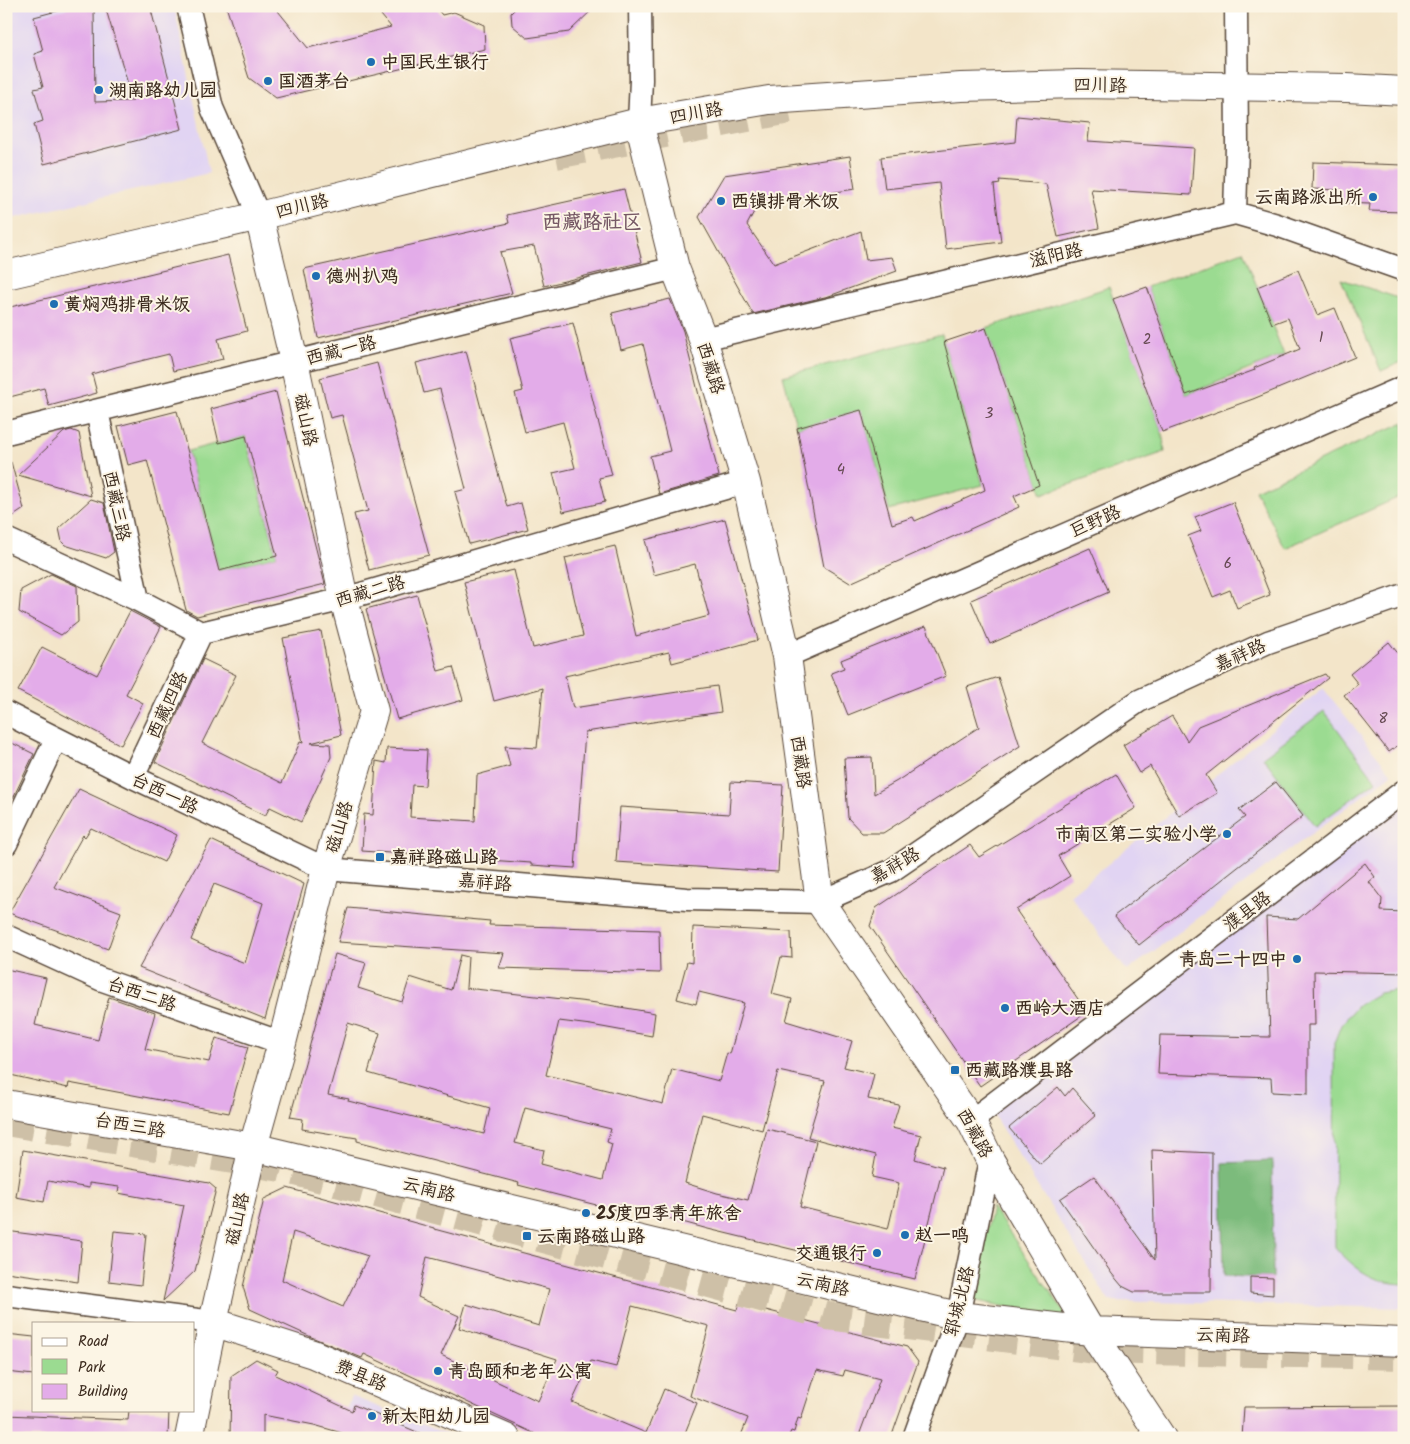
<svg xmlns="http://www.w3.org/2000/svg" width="1410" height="1444" viewBox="0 0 1410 1444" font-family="Kalam,'LXGW WenKai TC',sans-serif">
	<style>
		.built { fill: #e1d4f3 }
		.green { fill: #9bdb91; stroke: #6b8258 }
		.forest { fill: #7cbb7b; stroke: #5c724c }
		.building { fill: #e3ace9; fill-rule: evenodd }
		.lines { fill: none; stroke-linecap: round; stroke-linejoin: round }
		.highway-tunnel { stroke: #cec0a7; stroke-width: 28; stroke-dasharray: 28 14; stroke-linecap: butt }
		.street-casing { stroke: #574638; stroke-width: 25 }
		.secondary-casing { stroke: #574638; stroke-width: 30 }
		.primary-casing { stroke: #574638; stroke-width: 30 }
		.street { stroke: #fff; stroke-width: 22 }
		.secondary { stroke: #fff; stroke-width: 28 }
		.primary { stroke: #fff; stroke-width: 28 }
		.poi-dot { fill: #1f6fb2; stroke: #fcf5e5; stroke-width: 2 }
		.labels { text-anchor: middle; stroke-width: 4; stroke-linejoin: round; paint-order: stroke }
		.number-label { font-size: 15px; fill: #654a51 }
		.poi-label { font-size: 18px; font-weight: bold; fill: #3b2a1e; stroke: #fcf5e5; text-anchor: start }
		.street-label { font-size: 18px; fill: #3b2a1e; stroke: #fcf5e5 }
		.quarter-label { font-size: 20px; font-weight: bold; fill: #765865; stroke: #fcf5e5 }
	</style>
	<rect width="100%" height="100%" fill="#fcf5e5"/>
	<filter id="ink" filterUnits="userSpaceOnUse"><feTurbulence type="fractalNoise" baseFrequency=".02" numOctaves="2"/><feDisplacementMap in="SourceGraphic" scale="10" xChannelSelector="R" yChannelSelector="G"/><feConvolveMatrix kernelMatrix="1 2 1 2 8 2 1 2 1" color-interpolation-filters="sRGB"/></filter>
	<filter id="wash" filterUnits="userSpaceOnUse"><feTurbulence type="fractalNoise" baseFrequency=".0096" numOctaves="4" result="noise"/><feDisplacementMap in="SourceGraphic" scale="20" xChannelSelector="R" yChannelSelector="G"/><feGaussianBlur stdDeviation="1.12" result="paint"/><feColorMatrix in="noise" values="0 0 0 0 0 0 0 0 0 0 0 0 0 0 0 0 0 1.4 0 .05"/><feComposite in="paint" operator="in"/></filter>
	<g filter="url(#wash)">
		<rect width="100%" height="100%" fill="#f3e5c9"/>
		<path class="built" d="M6,6H174L209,173L6,220Z
			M1323,688L1392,774L1127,971L1070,895Z
			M1399,801L1404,808V1308L1109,1301L991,1111Z
			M351,1396L449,1435L448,1438H335Z"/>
		<path class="green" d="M1243,251L1284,355L1186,395L1147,287Z
			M1341,279L1404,300V361L1381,371Z
			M1109,287L1162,432L1165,452L1042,494L986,328Z
			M942,334L983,485L889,510L861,411L797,428L783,376Z
			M1404,422V495L1285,548L1255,490Z
			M245,436L277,556L219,571L188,451Z
			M1324,711L1376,781L1315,826L1263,757Z
			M1404,989V1284C1373,1283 1355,1269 1335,1247L1334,1043L1341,1025L1358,1005L1379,993Z
			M992,1207L1069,1319L972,1300Z"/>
		<path class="forest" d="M1272,1161L1273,1278L1224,1276L1222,1163Z"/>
		<g id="blocks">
			<path class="building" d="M76,6L94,7L95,102L133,101L105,6H150L182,129L44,164L34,124L43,121L34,89L43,87L34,54L43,51L34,17Z
				M226,6H274L308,48L391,27L381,15L392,6H435L442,15L454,12L484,25L485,49L276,98L249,78Z
				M518,6H596L569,32L527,38L512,25L511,13Z
				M1017,116L1090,123L1088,141L1194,148L1191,195L1091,189L1099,228L1058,237L1046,184L999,180L1000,184L994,185L1001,242L946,249L939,183L885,189L881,157L1015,142Z
				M850,156L855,189L758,204L747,225L774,264L861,231L866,260L892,257L897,271L829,296L753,314L699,217L724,175Z
				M1313,162L1404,165V212L1369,211L1370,204L1341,203L1342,190L1312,189Z
				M624,189L642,262L544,286L534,246L500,252L512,293L318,338L304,269L509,223L507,215Z
				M228,255L247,331L218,339L223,359L173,371L169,354L116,367L92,374L97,393L49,406L44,388L6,398V308Z
				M1298,270L1317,315L1335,308L1355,357L1253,399L1162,432L1113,299L1147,287L1186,395L1255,370L1254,368L1300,349L1288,318L1272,324L1257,287Z
				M670,299L683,331L719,476L659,494L650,456L670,451L643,344L621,350L612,313Z
				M573,323L612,475L599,478L605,502L563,512L553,473L575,468L563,422L525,432L515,393L523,391L510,338Z
				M986,328L1039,485L1014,496L1019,507L850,583L824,567L797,428L861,410L892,524L913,517L915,521L985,490L944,342Z
				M466,351L507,507L521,503L528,529L469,544L455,492L466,489L440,389L424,393L416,363Z
				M377,363L429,555L369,570L354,514L368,511L342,415L330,418L320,378Z
				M276,392L325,584L197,616L186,610L147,460L128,465L118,426L177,411L219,571L277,556L246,436L219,443L211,409Z
				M71,430L79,433L91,496L18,475L64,432Z
				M11,462L24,509L6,521V463Z
				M91,499L104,503L114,552L106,558L65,545L62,542L59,528Z
				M1233,502L1270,595L1237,608L1230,590L1213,597L1188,536L1201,531L1195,517Z
				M725,519L758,640L672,663L669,652L565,676L573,708L717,686L721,712L585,732L575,868L531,865V863L362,851L364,814L373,815L376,761L386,763L387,748L427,750L425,786L412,785L410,817L475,821L477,775L510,766L505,746L537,748L543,688L494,701L464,582L514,570L533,648L583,636L565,558L615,546L636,636L709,616L695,564L654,575L645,540Z
				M1090,548L1109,592L990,644L971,600Z
				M51,574L77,586L78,622L61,635L19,612L21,590Z
				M417,595L438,671L453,667L463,700L397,719L366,609Z
				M130,611L161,627L126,694L143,703L121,745L18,691L42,647L97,675Z
				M926,626L946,676L848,715L831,673L844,668L841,660Z
				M321,631L341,735L311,743L330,744L331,757L301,822L270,807L265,816L155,762L203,659L236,675L202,743L282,783L300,742L303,743L283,638Z
				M1389,642L1404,661V669L1397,675L1404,683V741L1389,752L1344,695L1358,684L1350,674Z
				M1325,674L1328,678L1206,775L1217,793L1179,816L1150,766L1139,773L1123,745L1172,716L1187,741L1198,726Z
				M998,677L1020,746L883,833H862L848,818L844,758L872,757L874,794L897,781L979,727L967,687Z
				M6,740L34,754L13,798L6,794Z
				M1116,774L1136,808L1058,856L1070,876L1016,910L1087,1012L980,1086L870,926L876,908L970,845L979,857Z
				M731,782L783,785L778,872L616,862L620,807L729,814Z
				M1276,782L1303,816L1139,945L1114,916L1245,817L1239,810Z
				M79,789L177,835L164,862L91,828L85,837L83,835L54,887L121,912L108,949L9,913Z
				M211,840L304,884L265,1019L139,968ZM214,884L263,903L245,963L209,949V948L191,940Z
				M1365,863L1375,877L1369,882L1382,899L1381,911L1404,912V973L1314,971L1315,1025H1308V1094L1272,1092L1271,1078L1158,1074L1160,1035L1270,1037L1266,917L1298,919Z
				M348,908L490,921L489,925L659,930L660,973L499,968L504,953L338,942Z
				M693,927L791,932L792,958L781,957L772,994L792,999L786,1021L852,1041L844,1067L874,1074L868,1099L899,1105L892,1128L921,1135L915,1159L943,1167L915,1279L708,1229L617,1204L616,1210L518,1185L519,1183L357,1141V1138L302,1129L303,1119L290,1117L335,954L366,963L358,988L402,1002L410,977L451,990L460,955L468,957L466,988L597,1003L655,1013L652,1036L591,1025L559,1021L546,1075L663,1104L672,1069L719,1081L727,1053L730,1054L744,1003L699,992L696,1004L677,999L687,962L692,963ZM348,1023L380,1033L368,1073L490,1108L484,1134L348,1101L349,1099L328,1095ZM778,1071L825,1081L808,1137L876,1155L872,1177L899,1183L888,1229L800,1207L816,1141L767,1129L748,1200L717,1193L685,1183L702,1114L762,1130ZM525,1108L611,1129L607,1142L612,1144L603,1180L541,1164L544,1150L515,1143Z
				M6,969L46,978L35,1025L98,1040L109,997L155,1013L145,1049L209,1062L216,1038L248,1047L229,1113L69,1083L68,1088L6,1074Z
				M1058,1087L1065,1096L1072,1088L1096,1115L1040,1164L1009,1128Z
				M23,1150L209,1183L216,1189L195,1271L163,1301L184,1205L118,1193L119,1187L89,1183V1188L48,1181L44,1202L16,1197Z
				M1152,1150L1212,1153L1211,1292H1134L1122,1286L1112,1274L1060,1199L1094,1176L1155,1260Z
				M287,1188L434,1228V1229L737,1310L739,1303L907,1347L918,1362L891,1438H858L880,1379L845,1370L843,1376L817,1370L801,1419L798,1418L794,1432L791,1431L788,1438H740L748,1418L690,1396L709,1326L632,1306L616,1367L591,1361L572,1402L646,1433L664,1389L697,1403L683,1438H544L364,1354L362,1358L309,1336L250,1309L243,1287L264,1199ZM293,1232L368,1256L343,1307L282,1280ZM427,1257L549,1289L539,1326L466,1304L459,1328L557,1359L538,1401L441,1355L459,1316L418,1297Z
				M6,1231L82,1241L78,1282L6,1272Z
				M114,1231L146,1234L141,1285L109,1281Z
				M1250,1277L1273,1278V1295L1250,1293Z
				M6,1334L34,1337V1375L6,1372Z
				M256,1359L278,1370L275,1375L352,1411L354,1405L431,1438H340L342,1433L314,1425L263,1415V1438H230L231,1376Z
				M1404,1406V1438H1242L1244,1407Z
				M129,1410H169L168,1438H6V1415L128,1420Z"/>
		</g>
	</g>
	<g filter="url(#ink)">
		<use href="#blocks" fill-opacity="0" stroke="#574638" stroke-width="1"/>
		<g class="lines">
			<path class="highway-tunnel" d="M556,155L789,110
				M6,1122L281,1168L828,1316L1096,1350L1404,1356"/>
			<g class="street-casing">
				<path id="street" d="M188,6L212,108L259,216
					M639,122L641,80L640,6
					M1235,213L1237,146L1236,6
					M703,339L1235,213L1277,225L1404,270
					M97,411L138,600
					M6,433L675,268
					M6,539L138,600L201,633L344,599L746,482
					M787,656L1404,387
					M6,713L133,777L326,869L687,899L820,902L891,871L1139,701L1268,642L1404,595
					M133,777L201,633
					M6,844L56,739
					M6,936L100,979L282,1043
					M971,1121L1404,791
					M6,1295L213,1322
					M914,1438L958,1316L990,1160"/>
			</g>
			<g class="secondary-casing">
				<path id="secondary" d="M639,122L675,268L703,339L746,482L787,656L820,902L971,1121L990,1160L1091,1331L1162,1438
					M6,1104L253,1147L958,1316L1091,1331L1404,1342
					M213,1322L313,1354L506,1438
					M189,1438L213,1322L253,1147L282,1043L326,869L374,711L344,599L294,361L259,216"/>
			</g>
			<g class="primary-casing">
				<path id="primary" d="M6,275L259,216L639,122L769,100L961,87L1078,84L1347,88L1404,91"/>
			</g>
			<use href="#street" class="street"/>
			<use href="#secondary" class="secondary"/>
			<use href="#primary" class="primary"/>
		</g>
	</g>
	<g class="poi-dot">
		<circle cx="371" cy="62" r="5"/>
		<circle cx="268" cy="81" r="5"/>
		<circle cx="99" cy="90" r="5"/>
		<circle cx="1373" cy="197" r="5"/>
		<circle cx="721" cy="201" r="5"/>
		<circle cx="316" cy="276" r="5"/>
		<circle cx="54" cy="304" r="5"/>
		<circle cx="1227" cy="834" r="5"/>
		<rect x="375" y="852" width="10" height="10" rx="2.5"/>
		<circle cx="1297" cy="959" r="5"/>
		<circle cx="1005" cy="1008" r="5"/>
		<rect x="950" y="1065" width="10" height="10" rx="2.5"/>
		<circle cx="586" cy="1213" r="5"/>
		<circle cx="905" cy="1235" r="5"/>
		<rect x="522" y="1231" width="10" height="10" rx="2.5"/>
		<circle cx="877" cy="1253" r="5"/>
		<circle cx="438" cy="1371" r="5"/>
		<circle cx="372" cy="1416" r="5"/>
	</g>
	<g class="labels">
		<g class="number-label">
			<text x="1321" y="342">1</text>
			<text x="1147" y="344">2</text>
			<text x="989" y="418">3</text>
			<text x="841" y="474">4</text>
			<text x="1228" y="568">6</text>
			<text x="1383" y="723">8</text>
		</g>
		<g class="poi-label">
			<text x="381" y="68">中国民生银行</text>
			<text x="278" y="87">国酒茅台</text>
			<text x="109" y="96">湖南路幼儿园</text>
			<text x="1363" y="203" text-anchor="end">云南路派出所</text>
			<text x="731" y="207">西镇排骨米饭</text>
			<text x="326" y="282">德州扒鸡</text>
			<text x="64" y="310">黄焖鸡排骨米饭</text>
			<text x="1217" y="840" text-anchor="end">市南区第二实验小学</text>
			<text x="390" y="863">嘉祥路磁山路</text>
			<text x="1287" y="965" text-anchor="end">青岛二十四中</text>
			<text x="1015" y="1014">西岭大酒店</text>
			<text x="965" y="1076">西藏路濮县路</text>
			<text x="596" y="1219">25度四季青年旅舍</text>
			<text x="915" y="1241">赵一鸣</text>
			<text x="537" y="1242">云南路磁山路</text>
			<text x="867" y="1259" text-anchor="end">交通银行</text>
			<text x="448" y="1377">青岛颐和老年公寓</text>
			<text x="382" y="1422">新太阳幼儿园</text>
		</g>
		<g class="street-label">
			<text transform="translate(1100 85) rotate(1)" y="6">四川路</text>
			<text transform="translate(696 113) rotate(-10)" y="6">四川路</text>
			<text transform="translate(302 206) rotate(-14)" y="6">四川路</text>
			<text transform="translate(1056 255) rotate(-13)" y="6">滋阳路</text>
			<text transform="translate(341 350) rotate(-14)" y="6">西藏一路</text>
			<text transform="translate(711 368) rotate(73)" y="6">西藏路</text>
			<text transform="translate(306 420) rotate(78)" y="6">磁山路</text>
			<text transform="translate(117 506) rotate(78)" y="6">西藏三路</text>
			<text transform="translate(1095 521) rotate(-24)" y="6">巨野路</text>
			<text transform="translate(370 591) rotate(-16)" y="6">西藏二路</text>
			<text transform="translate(1240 655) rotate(-24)" y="6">嘉祥路</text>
			<text transform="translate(167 705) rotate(-65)" y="6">西藏四路</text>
			<text transform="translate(801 762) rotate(82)" y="6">西藏路</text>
			<text transform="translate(165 793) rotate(26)" y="6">台西一路</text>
			<text transform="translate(339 827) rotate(-73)" y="6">磁山路</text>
			<text transform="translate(895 865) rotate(-30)" y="6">嘉祥路</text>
			<text transform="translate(485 882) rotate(5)" y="6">嘉祥路</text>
			<text transform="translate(1247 911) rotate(-37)" y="6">濮县路</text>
			<text transform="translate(142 994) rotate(19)" y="6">台西二路</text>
			<text transform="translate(130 1125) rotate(10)" y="6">台西三路</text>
			<text transform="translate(975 1133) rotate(61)" y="6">西藏路</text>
			<text transform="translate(429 1189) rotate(14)" y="6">云南路</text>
			<text transform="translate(237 1219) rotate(-77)" y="6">磁山路</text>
			<text transform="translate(823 1284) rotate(13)" y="6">云南路</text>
			<text transform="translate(959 1301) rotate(-76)" y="6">郓城北路</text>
			<text transform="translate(1223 1335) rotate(2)" y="6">云南路</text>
			<text transform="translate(361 1375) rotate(23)" y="6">费县路</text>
		</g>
		<g class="quarter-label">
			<text x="592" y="228">西藏路社区</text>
		</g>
	</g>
	<rect width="1410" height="1444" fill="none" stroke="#fcf5e5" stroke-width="25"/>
	<rect x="32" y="1322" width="162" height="90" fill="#fcf5e5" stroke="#afa495"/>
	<rect x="42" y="1338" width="25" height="8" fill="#ffffff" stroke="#afa495"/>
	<text x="78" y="1346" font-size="15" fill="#3b2a1e">Road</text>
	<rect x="42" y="1359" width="25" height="15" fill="#9bdb91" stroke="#afa495"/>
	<text x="78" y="1372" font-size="15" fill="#3b2a1e">Park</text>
	<rect x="42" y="1384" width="25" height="15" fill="#e3ace9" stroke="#afa495"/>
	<text x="78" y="1396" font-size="15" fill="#3b2a1e">Building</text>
</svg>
